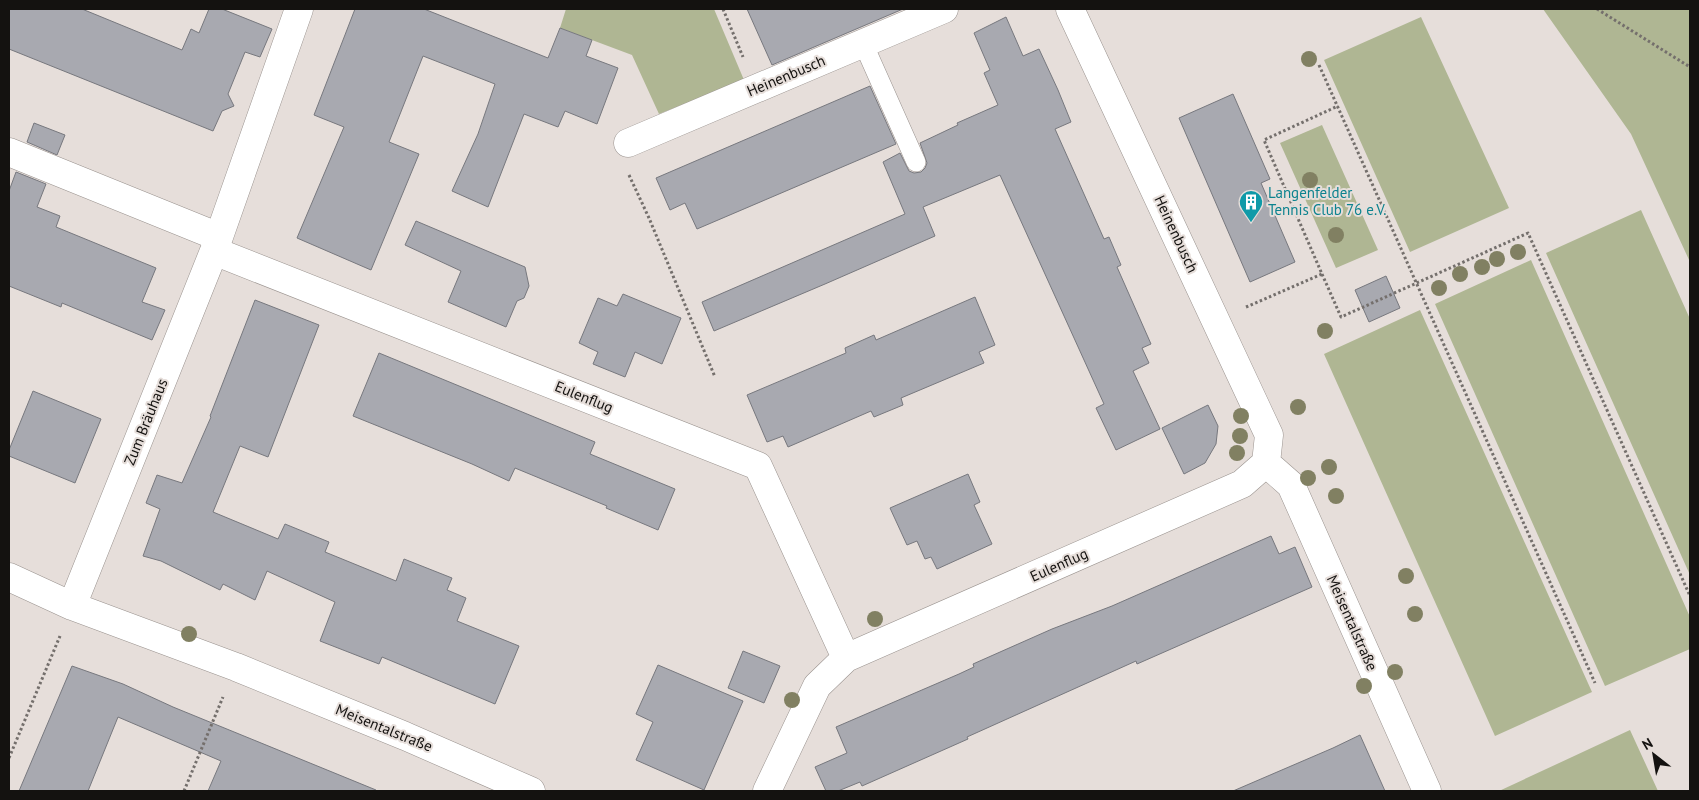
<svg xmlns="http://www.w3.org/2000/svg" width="1699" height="800" viewBox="0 0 1699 800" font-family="'PT Sans',sans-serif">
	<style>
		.green { fill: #afb693 }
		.building { fill: #a8a9b0; stroke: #77787e }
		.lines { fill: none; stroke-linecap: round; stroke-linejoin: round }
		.lane-casing { stroke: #9a938f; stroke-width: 20 }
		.street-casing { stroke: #9a938f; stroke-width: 29 }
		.path { stroke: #746f6c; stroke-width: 3; stroke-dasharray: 2.5 2.5; stroke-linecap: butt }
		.lane { stroke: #fff; stroke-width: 19 }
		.street { stroke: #fff; stroke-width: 28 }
		.tree { fill: #818062 }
		.labels { text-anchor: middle; stroke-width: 4; stroke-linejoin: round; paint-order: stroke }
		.street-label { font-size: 15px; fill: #141210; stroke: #e6deda }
		.culture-label { font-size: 15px; fill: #0d838f; stroke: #e6deda; text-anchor: start }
	</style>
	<rect width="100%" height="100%" fill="#e6deda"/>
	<path class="green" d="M566,9H714L744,80L659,114L632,55L560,28Z
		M1543,9H1690V262L1631,134Z
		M1421,17L1509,208L1410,252L1324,60Z
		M1322,125L1378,250L1336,268L1280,143Z
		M1641,210L1690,319V575L1546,253Z
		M1531,260L1690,617V649L1605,686L1435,304Z
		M1420,310L1592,692L1495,736L1324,354Z
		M1630,730L1658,791H1499Z"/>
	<path class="building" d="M9,9H82L182,50L191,29L199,33L209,9H222L272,29L260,57L245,52L228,94L234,106L222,111L213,131L9,49Z
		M355,9H424L548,58L560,28L592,40L586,56L618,68L597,124L565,111L558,127L524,114L488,207L452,191L478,134L495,84L423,56L389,142L419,154L371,270L297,238L344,127L314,115Z
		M747,9H903L772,65Z
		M1006,17L1023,56L1039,49L1058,90L1071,122L1055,129L1104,239L1109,237L1121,265L1117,267L1151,344L1142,348L1149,363L1133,371L1160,429L1116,450L1096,408L1104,404L1000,175L923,207L935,236L825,284L714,331L702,302L905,214L883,162L900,153L909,171L914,173L921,172L925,168L927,163L920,143L958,125L957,123L998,105L984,73L990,70L974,33Z
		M870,86L896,144L697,229L685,203L670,210L656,178Z
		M1233,94L1270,179L1261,183L1295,262L1250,282L1179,118Z
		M34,123L65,135L57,155L27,142Z
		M16,172L46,184L37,207L60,216L56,227L156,268L142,302L165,310L152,340L62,303L61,307L9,286V191Z
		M416,221L525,267L529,286L524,298L517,301L506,327L448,302L461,271L405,245Z
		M1386,276L1400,308L1369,322L1355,290Z
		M623,294L681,318L662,364L635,352L625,377L593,364L598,352L579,343L598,298L617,306Z
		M975,297L995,345L979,352L984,363L901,398L903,405L874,417L871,411L788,447L783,436L767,442L747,395L846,353L845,348L874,335L876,340Z
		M255,300L319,325L268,457L240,446L213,512L278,539L285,524L329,542L325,552L396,581L404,559L452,578L447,590L466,598L457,621L519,646L495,704L382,657L379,664L320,641L335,602L267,571L255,600L223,584L220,590L161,561L143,556L160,509L146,503L157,475L182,483L211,417L210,416Z
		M379,353L595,442L590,454L675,489L658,530L606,508L607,506L515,468L509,481L472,464L353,416Z
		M33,391L101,419L75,483L9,456V450Z
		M1208,405L1218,426L1216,444L1205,463L1184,474L1162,428Z
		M968,474L980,502L974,505L992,544L937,569L931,557L925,559L917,541L907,545L890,508Z
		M1271,536L1279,554L1295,547L1312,587L1137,664L1136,661L967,737L968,739L862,786L860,782L838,791H826L815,767L847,753L836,727L959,674L974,667L973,664L1052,629L1112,606Z
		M743,651L780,666L764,703L728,688Z
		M658,665L743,701L704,790L636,760L653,722L636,714Z
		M72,666L123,684L173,707L376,790V791H208L221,761L118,717L88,791H19Z
		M1360,735L1385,791H1233L1333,748Z"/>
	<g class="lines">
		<g class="lane-casing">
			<path id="lane" d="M863,43L916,162"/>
		</g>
		<g class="street-casing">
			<path id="street" d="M1070,9L1269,435L1266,463
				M628,143L944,9
				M9,152L219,237
				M214,251L758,466L846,658
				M1266,463L1291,485L1427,791
				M9,577L72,606L236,667L405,736L531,791
				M72,606L214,251L299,9
				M767,791L817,686L846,658L1242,484L1266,463"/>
		</g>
		<path class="path" d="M723,9L743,57
			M1597,9L1690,67
			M1319,65L1595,683
			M629,175L649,218L715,377
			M1322,274L1341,317L1528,233L1690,596
			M1246,307L1322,274L1264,140L1338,106
			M9,758L60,636
			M184,791L223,697"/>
		<use href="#lane" class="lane"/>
		<use href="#street" class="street"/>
	</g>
	<g class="tree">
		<circle cx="1309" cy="59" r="8"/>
		<circle cx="1310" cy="180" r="8"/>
		<circle cx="1336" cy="235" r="8"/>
		<circle cx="1518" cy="252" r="8"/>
		<circle cx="1497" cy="259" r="8"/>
		<circle cx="1482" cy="267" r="8"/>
		<circle cx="1460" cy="274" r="8"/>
		<circle cx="1439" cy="288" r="8"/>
		<circle cx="1325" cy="331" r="8"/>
		<circle cx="1298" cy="407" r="8"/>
		<circle cx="1241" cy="416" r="8"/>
		<circle cx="1240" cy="436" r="8"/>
		<circle cx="1237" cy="453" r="8"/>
		<circle cx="1329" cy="467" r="8"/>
		<circle cx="1308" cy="478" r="8"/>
		<circle cx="1336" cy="496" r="8"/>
		<circle cx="1406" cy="576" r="8"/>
		<circle cx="1415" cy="614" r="8"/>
		<circle cx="875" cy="619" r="8"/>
		<circle cx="189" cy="634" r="8"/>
		<circle cx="1395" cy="672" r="8"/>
		<circle cx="1364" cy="686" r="8"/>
		<circle cx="792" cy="700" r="8"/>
	</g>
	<defs>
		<g id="building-pin" transform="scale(1.25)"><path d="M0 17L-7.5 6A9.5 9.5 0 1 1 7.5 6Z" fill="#0f9aa8" stroke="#e6deda"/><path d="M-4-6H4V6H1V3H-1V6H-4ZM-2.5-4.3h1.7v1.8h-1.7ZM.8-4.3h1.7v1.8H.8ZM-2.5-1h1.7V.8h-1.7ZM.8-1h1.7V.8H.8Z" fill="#fff"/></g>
	</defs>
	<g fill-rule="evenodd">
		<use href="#building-pin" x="1251" y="202"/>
	</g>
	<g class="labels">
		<g class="street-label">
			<text transform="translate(786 76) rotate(-23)" y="5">Heinenbusch</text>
			<text transform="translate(1176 234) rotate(65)" y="5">Heinenbusch</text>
			<text transform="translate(584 397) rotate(22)" y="5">Eulenflug</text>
			<text transform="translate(146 422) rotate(-68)" y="5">Zum Bräuhaus</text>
			<text transform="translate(1059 565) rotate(-24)" y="5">Eulenflug</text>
			<text transform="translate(1352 623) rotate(66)" y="5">Meisentalstraße</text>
			<text transform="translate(384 728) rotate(22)" y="5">Meisentalstraße</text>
		</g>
		<g class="culture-label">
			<text x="1268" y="198">Langenfelder<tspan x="1268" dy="17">Tennis Club 76 e.V.</tspan></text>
		</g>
	</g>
	<rect width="1699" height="800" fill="none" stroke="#141210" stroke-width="20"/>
	<g transform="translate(1654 755) rotate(329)" stroke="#e6deda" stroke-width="4" paint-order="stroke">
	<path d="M0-4L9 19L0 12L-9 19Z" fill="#141210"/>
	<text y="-8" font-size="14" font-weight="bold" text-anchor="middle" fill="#141210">N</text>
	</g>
</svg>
